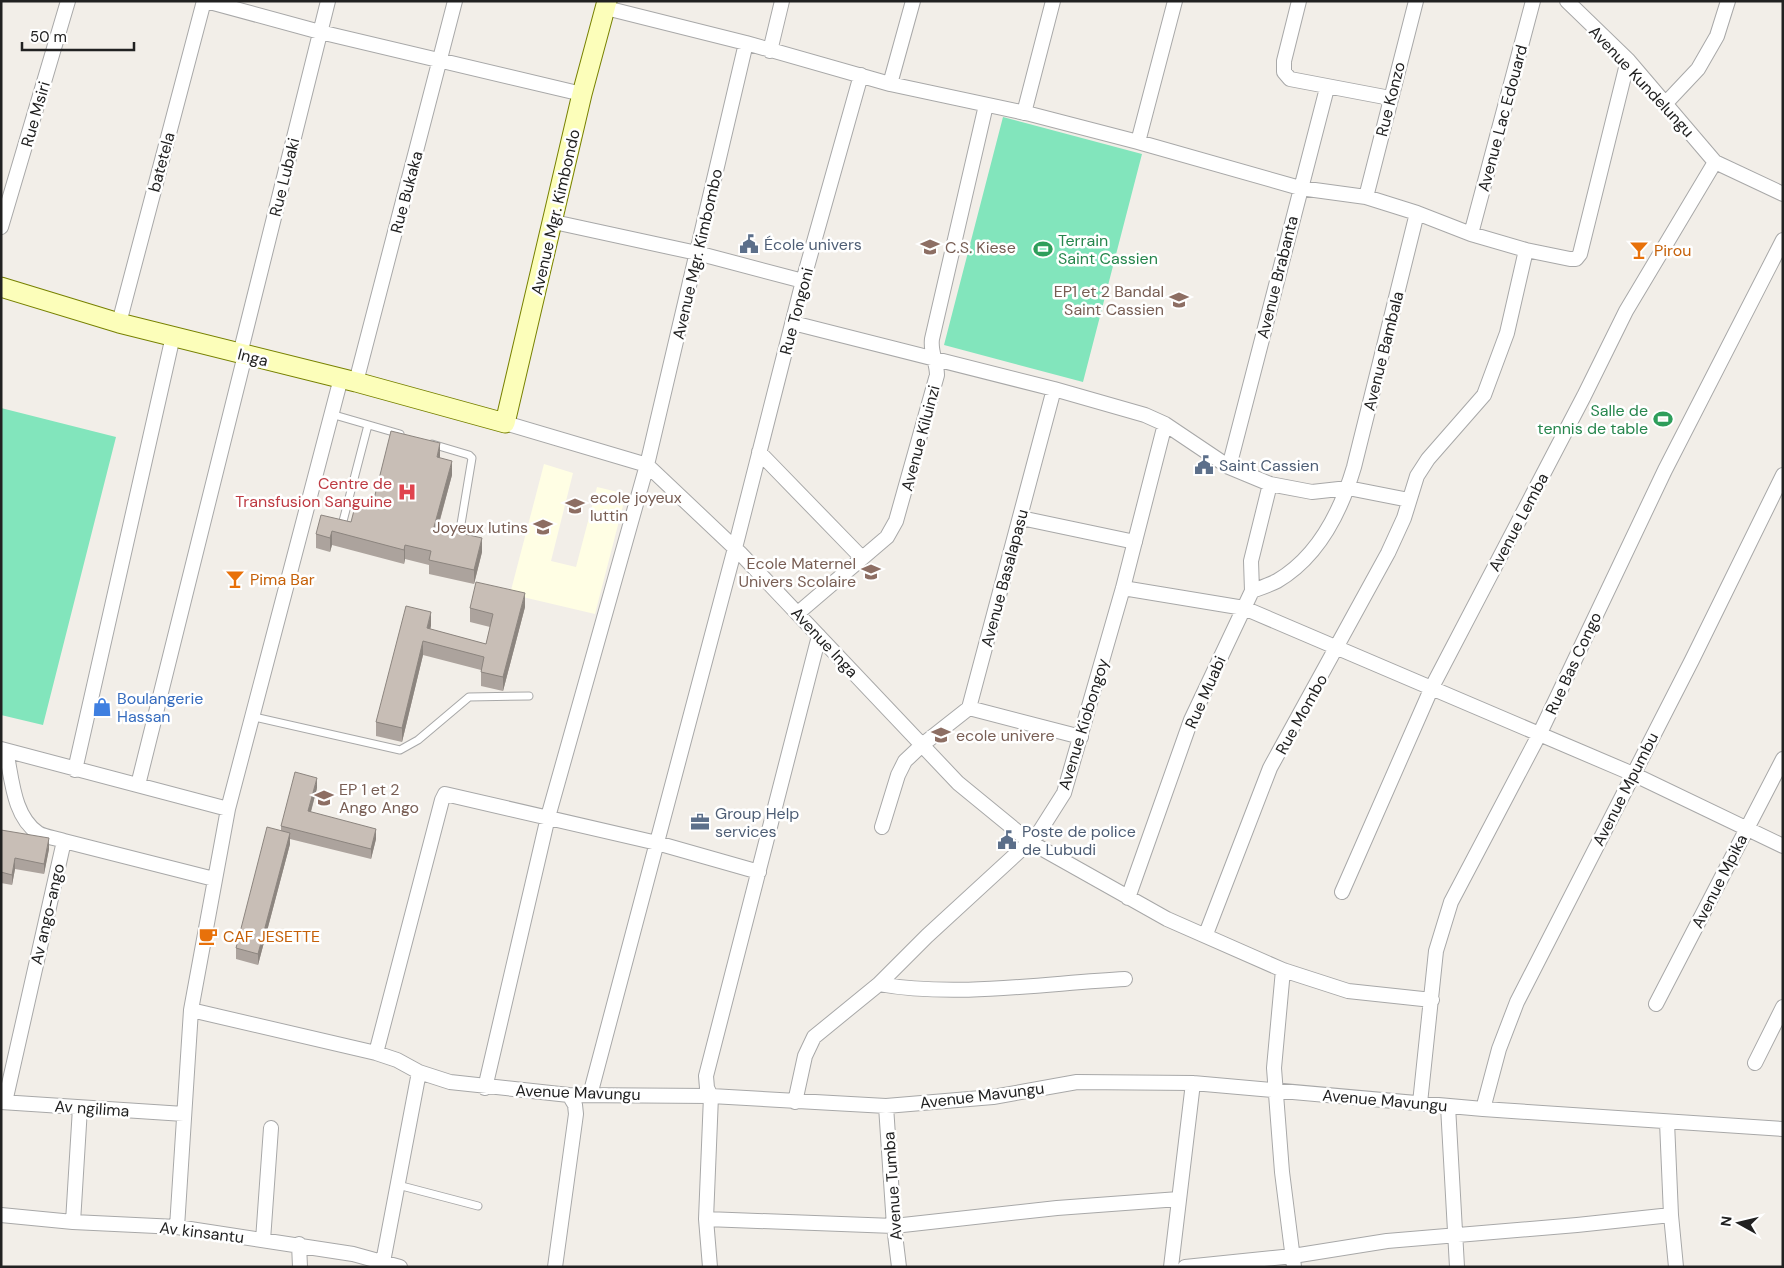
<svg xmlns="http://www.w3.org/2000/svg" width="1784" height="1268" viewBox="0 0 1784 1268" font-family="'DM Sans',sans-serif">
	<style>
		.education { fill: #fffee4 }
		.pitch { fill: #82e5bc }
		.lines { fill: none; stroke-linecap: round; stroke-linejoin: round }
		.lane-casing { stroke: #a8a8a8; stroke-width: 9 }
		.street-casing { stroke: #a8a8a8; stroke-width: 16 }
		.secondary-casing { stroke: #778100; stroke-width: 21 }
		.lane { stroke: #fff; stroke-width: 7 }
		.street { stroke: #fff; stroke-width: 14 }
		.secondary { stroke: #fcfeba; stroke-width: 19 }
		.wall { fill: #aca39d }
		.shaded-wall { fill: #8c857f }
		.building { fill: #c8beb6; stroke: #8c857f }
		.labels { text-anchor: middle; stroke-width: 5; stroke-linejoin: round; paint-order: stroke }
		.street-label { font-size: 16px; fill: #212121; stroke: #fff }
		.leisure-label { font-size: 16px; fill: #27864d; stroke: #fff; text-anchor: start }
		.service-label { font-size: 16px; fill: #4e5e75; stroke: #fff; text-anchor: start }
		.education-label { font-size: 16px; fill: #785e54; stroke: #fff; text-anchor: start }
		.food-label { font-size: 16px; fill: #c56008; stroke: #fff; text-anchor: start }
		.health-label { font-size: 16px; fill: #be3a42; stroke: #fff; text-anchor: end }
		.shop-label { font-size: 16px; fill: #366cbe; stroke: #fff; text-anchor: start }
	</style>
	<rect width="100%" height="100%" fill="#f2eee8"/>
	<path class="education" d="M544,464L573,473L551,561L576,567L597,487L626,494L595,614L510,594Z"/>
	<path class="pitch" d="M1003,117L1142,154L1083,382L944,345Z
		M1,408L116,437L43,725L1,715Z"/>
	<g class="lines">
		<g class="lane-casing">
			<path id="lane" d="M331,414L400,434
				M432,444L469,455L472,458L461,524
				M342,525L368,425
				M254,717L400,750L418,740L469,697L529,696
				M398,1185L478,1206"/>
		</g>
		<g class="street-casing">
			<path id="street" d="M206,1L320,32L582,94
				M1299,1L1284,61V72L1290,79L1390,98
				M1567,1L1628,60L1715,162L1783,194
				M606,8L746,43L890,84L1030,114L1138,142L1300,188L1366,197L1417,213L1471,234L1526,250L1570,259H1576L1580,254L1628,60
				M770,51L782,1
				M890,84L913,1
				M1665,104L1698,69L1717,36L1728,1
				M1024,113L1053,1
				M1138,142L1175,1
				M1366,197L1416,1
				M554,222L697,253L803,281
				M1,227L68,1
				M1471,234L1533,1
				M119,323L204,1
				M793,323L1054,389L1145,415L1165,424L1229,467L1270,484L1312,492L1348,488L1409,500
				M240,354L328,1
				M356,382L455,1
				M505,423L647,465L740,553L958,783L1030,842L1167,919L1283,970L1348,991L1432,1000
				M759,452L862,558
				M1229,467L1327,88
				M1021,518L1135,542
				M1123,588L1244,608L1633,774L1783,846
				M1252,591C1260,588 1269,585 1277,581C1318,557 1341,511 1354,467L1417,213
				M798,613L887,537L896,521L937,375C937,362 930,352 932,339L986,105
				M969,708L1081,737
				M1,749L228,809L341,378
				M75,770L173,336
				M138,785L245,355
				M882,827L898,775L905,761L922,745L969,708L1054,389
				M64,841L214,879
				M1342,892L1432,687L1584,396L1626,311L1715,162
				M1128,898L1191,720L1252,591L1251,561L1270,484
				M1206,934L1270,768L1388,553L1404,518L1417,476L1428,459L1484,395L1507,333L1526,250
				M1283,970L1274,1068L1282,1172L1294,1267
				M879,984C956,998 1047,983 1125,979
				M1656,1004L1783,759
				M191,1010L376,1053L397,1060L419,1072L450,1082L569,1095L711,1096L886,1106L993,1097L1077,1082L1193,1083L1483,1109L1783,1129
				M376,1053L442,800L445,794L657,843L759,872
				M1755,1063L1783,1007
				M485,1088L548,817L647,465L746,43
				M590,1095L735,548L803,281L861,75
				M1,1102L184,1114
				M5,1102L64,841C56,838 44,837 38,833C13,816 12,778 6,751
				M795,1102L805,1056L814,1037L879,984L927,936L1038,834L1064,793L1123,588L1165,424
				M1420,1103L1436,951L1451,902L1540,733L1665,470L1783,240
				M886,1106L894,1226L899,1267
				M1448,1106L1457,1267
				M1483,1109L1499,1049L1517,1002L1692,660L1783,475
				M1667,1122L1671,1215L1676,1267
				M1,1215L73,1222L177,1227L353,1254L400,1267
				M706,1219L894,1226L1057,1208L1179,1199
				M73,1222L80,1108
				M177,1227L191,1010L228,809
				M263,1240L271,1128
				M299,1244L300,1267
				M383,1262L419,1072
				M555,1267L576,1114L575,1105L569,1095
				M710,1267L706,1219L711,1096L707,1088L706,1076L819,636
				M1171,1267L1193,1083
				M1185,1267L1293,1256L1387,1241L1577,1225L1671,1215"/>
		</g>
		<g class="secondary-casing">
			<path id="secondary" d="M1,287L119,323L356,382L505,423L582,94L607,1"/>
		</g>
		<use href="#lane" class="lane"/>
		<use href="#street" class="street"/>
		<use href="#secondary" class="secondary"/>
	</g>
	<path class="wall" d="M440,458L452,475L438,528L482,552L474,584L429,574V565L405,559L404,564L332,545L330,552L316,548V534L351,522L373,503Z
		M525,607L503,691L481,686V670L423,655L402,742L376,736V722L431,626L430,629L486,644L490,627L470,622V608Z
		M317,788L311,812L376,839L371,859L290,839V844L258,965L236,959V948L281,831V826Z
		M1,830L49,849L44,874L15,869L12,885L1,883Z"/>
	<path class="shaded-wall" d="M440,443V457L437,471V457Z
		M452,461V475L434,541V527Z
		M332,531V545L330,552V538Z
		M482,538V552L474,584V570Z
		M405,545V559L404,564V550Z
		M525,593V607L503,691V677Z
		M431,612V626L427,642V628Z
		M423,641V655L402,742V728Z
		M317,778V788L308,822V811Z
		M376,829V839L371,859V849Z
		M290,833V844L258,965V954Z
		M49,838V849L44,874V864Z
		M15,858V869L12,885V875Z"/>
	<path class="building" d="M391,431L440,443L437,457L452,461L434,527L482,538L474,570L429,560L431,551L405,545L404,550L332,531L330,538L316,534L321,515L351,522L357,499L373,503Z
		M476,582L525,593L503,677L481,672L484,657L423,641L402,728L376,722L406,606L431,612L427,628L486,644L493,614L470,608Z
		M295,772L317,778L308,811L376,829L371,849L281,826Z
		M267,827L290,833L258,954L236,948Z
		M1,830L49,838L44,864L15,858L12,875L1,872Z"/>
	<defs>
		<g id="civic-bare" transform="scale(1.5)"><path d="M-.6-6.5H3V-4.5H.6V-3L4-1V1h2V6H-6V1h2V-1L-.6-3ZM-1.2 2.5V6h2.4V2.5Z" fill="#5c6f8a" stroke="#fff" stroke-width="2.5" paint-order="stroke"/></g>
		<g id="school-bare" transform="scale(1.5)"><path d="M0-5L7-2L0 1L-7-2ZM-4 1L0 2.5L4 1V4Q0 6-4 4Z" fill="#8d6e63" stroke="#fff" stroke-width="2.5" paint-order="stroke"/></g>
		<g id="stadium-bare" transform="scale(1.5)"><path d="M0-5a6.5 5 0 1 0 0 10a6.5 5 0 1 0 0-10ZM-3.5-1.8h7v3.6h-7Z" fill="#2e9e5b" stroke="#fff" stroke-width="2.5" paint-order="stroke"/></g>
		<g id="bar-bare" transform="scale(1.5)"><path d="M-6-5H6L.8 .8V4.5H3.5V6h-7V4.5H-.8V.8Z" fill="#e8710a" stroke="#fff" stroke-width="2.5" paint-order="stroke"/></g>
		<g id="hospital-bare" transform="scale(1.5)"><path d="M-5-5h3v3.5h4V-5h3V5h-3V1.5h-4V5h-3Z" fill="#e0444e" stroke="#fff" stroke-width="2.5" paint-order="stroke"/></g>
		<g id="university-bare" transform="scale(1.5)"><path d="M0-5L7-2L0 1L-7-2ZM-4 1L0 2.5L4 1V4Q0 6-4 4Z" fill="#8d6e63" stroke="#fff" stroke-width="2.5" paint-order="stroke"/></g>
		<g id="shop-bare" transform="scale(1.5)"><path d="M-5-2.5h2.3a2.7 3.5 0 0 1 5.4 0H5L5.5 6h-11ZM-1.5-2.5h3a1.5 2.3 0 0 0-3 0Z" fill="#3f7fe0" stroke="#fff" stroke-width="2.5" paint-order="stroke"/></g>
		<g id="office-bare" transform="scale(1.5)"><path d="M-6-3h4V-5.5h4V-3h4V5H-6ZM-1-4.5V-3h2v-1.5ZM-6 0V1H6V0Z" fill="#5c6f8a" stroke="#fff" stroke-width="2.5" paint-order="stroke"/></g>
		<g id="cafe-bare" transform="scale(1.5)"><path d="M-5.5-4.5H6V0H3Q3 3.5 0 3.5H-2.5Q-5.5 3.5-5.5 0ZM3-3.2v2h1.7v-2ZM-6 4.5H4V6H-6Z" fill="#e8710a" stroke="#fff" stroke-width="2.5" paint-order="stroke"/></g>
	</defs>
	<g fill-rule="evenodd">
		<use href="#civic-bare" x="749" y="244"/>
		<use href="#school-bare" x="930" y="247"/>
		<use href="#stadium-bare" x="1043" y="249"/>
		<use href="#bar-bare" x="1639" y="250"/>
		<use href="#school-bare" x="1179" y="300"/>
		<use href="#stadium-bare" x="1663" y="419"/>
		<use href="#civic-bare" x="1204" y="465"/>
		<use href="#hospital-bare" x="407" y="492"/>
		<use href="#university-bare" x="575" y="506"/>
		<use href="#school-bare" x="543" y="527"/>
		<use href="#school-bare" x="871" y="572"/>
		<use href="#bar-bare" x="235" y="579"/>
		<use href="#shop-bare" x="102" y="707"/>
		<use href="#university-bare" x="941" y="735"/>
		<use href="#school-bare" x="324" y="798"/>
		<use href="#office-bare" x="700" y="822"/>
		<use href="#civic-bare" x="1007" y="840"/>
		<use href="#cafe-bare" x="208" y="936"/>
	</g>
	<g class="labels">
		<g class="street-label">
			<text transform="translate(1642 81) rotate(47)" y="6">Avenue Kundelungu</text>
			<text transform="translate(1390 99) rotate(-76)" y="6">Rue Konzo</text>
			<text transform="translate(35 114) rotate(-74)" y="6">Rue Msiri</text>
			<text transform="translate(1502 118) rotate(-75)" y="6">Avenue Lac Edouard</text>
			<text transform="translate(161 162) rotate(-75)" y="6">batetela</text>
			<text transform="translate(284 177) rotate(-76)" y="6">Rue Lubaki</text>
			<text transform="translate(406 192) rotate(-75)" y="6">Rue Bukaka</text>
			<text transform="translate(555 212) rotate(-77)" y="6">Avenue Mgr. Kimbondo</text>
			<text transform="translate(697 254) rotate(-77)" y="6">Avenue Mgr. Kimbombo</text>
			<text transform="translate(1277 277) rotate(-76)" y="6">Avenue Brabanta</text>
			<text transform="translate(796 311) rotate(-75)" y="6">Rue Tongoni</text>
			<text transform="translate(1383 351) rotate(-76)" y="6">Avenue Bambala</text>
			<text transform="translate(253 357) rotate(14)" y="6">Inga</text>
			<text transform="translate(920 438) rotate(-75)" y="6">Avenue Kiluinzi</text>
			<text transform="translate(1518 522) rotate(-62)" y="6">Avenue Lemba</text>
			<text transform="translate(1004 578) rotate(-75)" y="6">Avenue Basalapasu</text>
			<text transform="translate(825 642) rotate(47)" y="6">Avenue Inga</text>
			<text transform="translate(1573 663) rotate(-65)" y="6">Rue Bas Congo</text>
			<text transform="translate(1205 692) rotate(-66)" y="6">Rue Muabi</text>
			<text transform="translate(1301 714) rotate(-61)" y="6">Rue Mombo</text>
			<text transform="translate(1083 724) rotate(-73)" y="6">Avenue Kiobongoy</text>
			<text transform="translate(1625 789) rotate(-63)" y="6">Avenue Mpumbu</text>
			<text transform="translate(1719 881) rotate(-63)" y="6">Avenue Mpika</text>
			<text transform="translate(47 914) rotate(-77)" y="6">Av ango-ango</text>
			<text transform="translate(578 1092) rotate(2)" y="6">Avenue Mavungu</text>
			<text transform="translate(982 1095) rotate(-7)" y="6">Avenue Mavungu</text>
			<text transform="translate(1385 1100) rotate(5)" y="6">Avenue Mavungu</text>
			<text transform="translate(92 1108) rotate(4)" y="6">Av ngilima</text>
			<text transform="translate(892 1186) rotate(-94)" y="6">Avenue Tumba</text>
			<text transform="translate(202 1232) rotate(7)" y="6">Av kinsantu</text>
		</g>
		<g class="leisure-label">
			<text x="1058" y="246">Terrain<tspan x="1058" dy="18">Saint Cassien</tspan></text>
			<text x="1648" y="416" text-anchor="end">Salle de<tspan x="1648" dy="18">tennis de table</tspan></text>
		</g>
		<g class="service-label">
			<text x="764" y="250">École univers</text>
			<text x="1219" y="471">Saint Cassien</text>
			<text x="715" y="819">Group Help<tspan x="715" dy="18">services</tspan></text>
			<text x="1022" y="837">Poste de police<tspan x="1022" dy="18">de Lubudi</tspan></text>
		</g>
		<g class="education-label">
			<text x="945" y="253">C.S. Kiese</text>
			<text x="1164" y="297" text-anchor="end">EP1 et 2 Bandal<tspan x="1164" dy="18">Saint Cassien</tspan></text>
			<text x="590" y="503">ecole joyeux<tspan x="590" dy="18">luttin</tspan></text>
			<text x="528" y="533" text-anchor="end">Joyeux lutins</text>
			<text x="856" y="569" text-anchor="end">Ecole Maternel<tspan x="856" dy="18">Univers Scolaire</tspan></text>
			<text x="956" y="741">ecole univere</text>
			<text x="339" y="795">EP 1 et 2<tspan x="339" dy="18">Ango Ango</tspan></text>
		</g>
		<g class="food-label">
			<text x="1654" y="256">Pirou</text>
			<text x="250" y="585">Pima Bar</text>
			<text x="223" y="942">CAF JESETTE</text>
		</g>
		<g class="health-label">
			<text x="392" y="489">Centre de<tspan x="392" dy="18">Transfusion Sanguine</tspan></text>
		</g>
		<g class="shop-label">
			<text x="117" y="704">Boulangerie<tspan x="117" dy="18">Hassan</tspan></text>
		</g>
	</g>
	<rect width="1784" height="1268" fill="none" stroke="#212121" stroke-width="5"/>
	<g transform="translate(1739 1223) rotate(278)" stroke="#ffffff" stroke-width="4" paint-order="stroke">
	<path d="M0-4L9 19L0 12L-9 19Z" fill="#212121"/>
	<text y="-8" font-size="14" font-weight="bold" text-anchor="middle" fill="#212121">N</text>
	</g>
	<path d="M22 42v8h112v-8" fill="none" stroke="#212121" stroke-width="2.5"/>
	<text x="30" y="42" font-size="15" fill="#212121" stroke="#ffffff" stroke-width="4" paint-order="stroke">50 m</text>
</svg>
